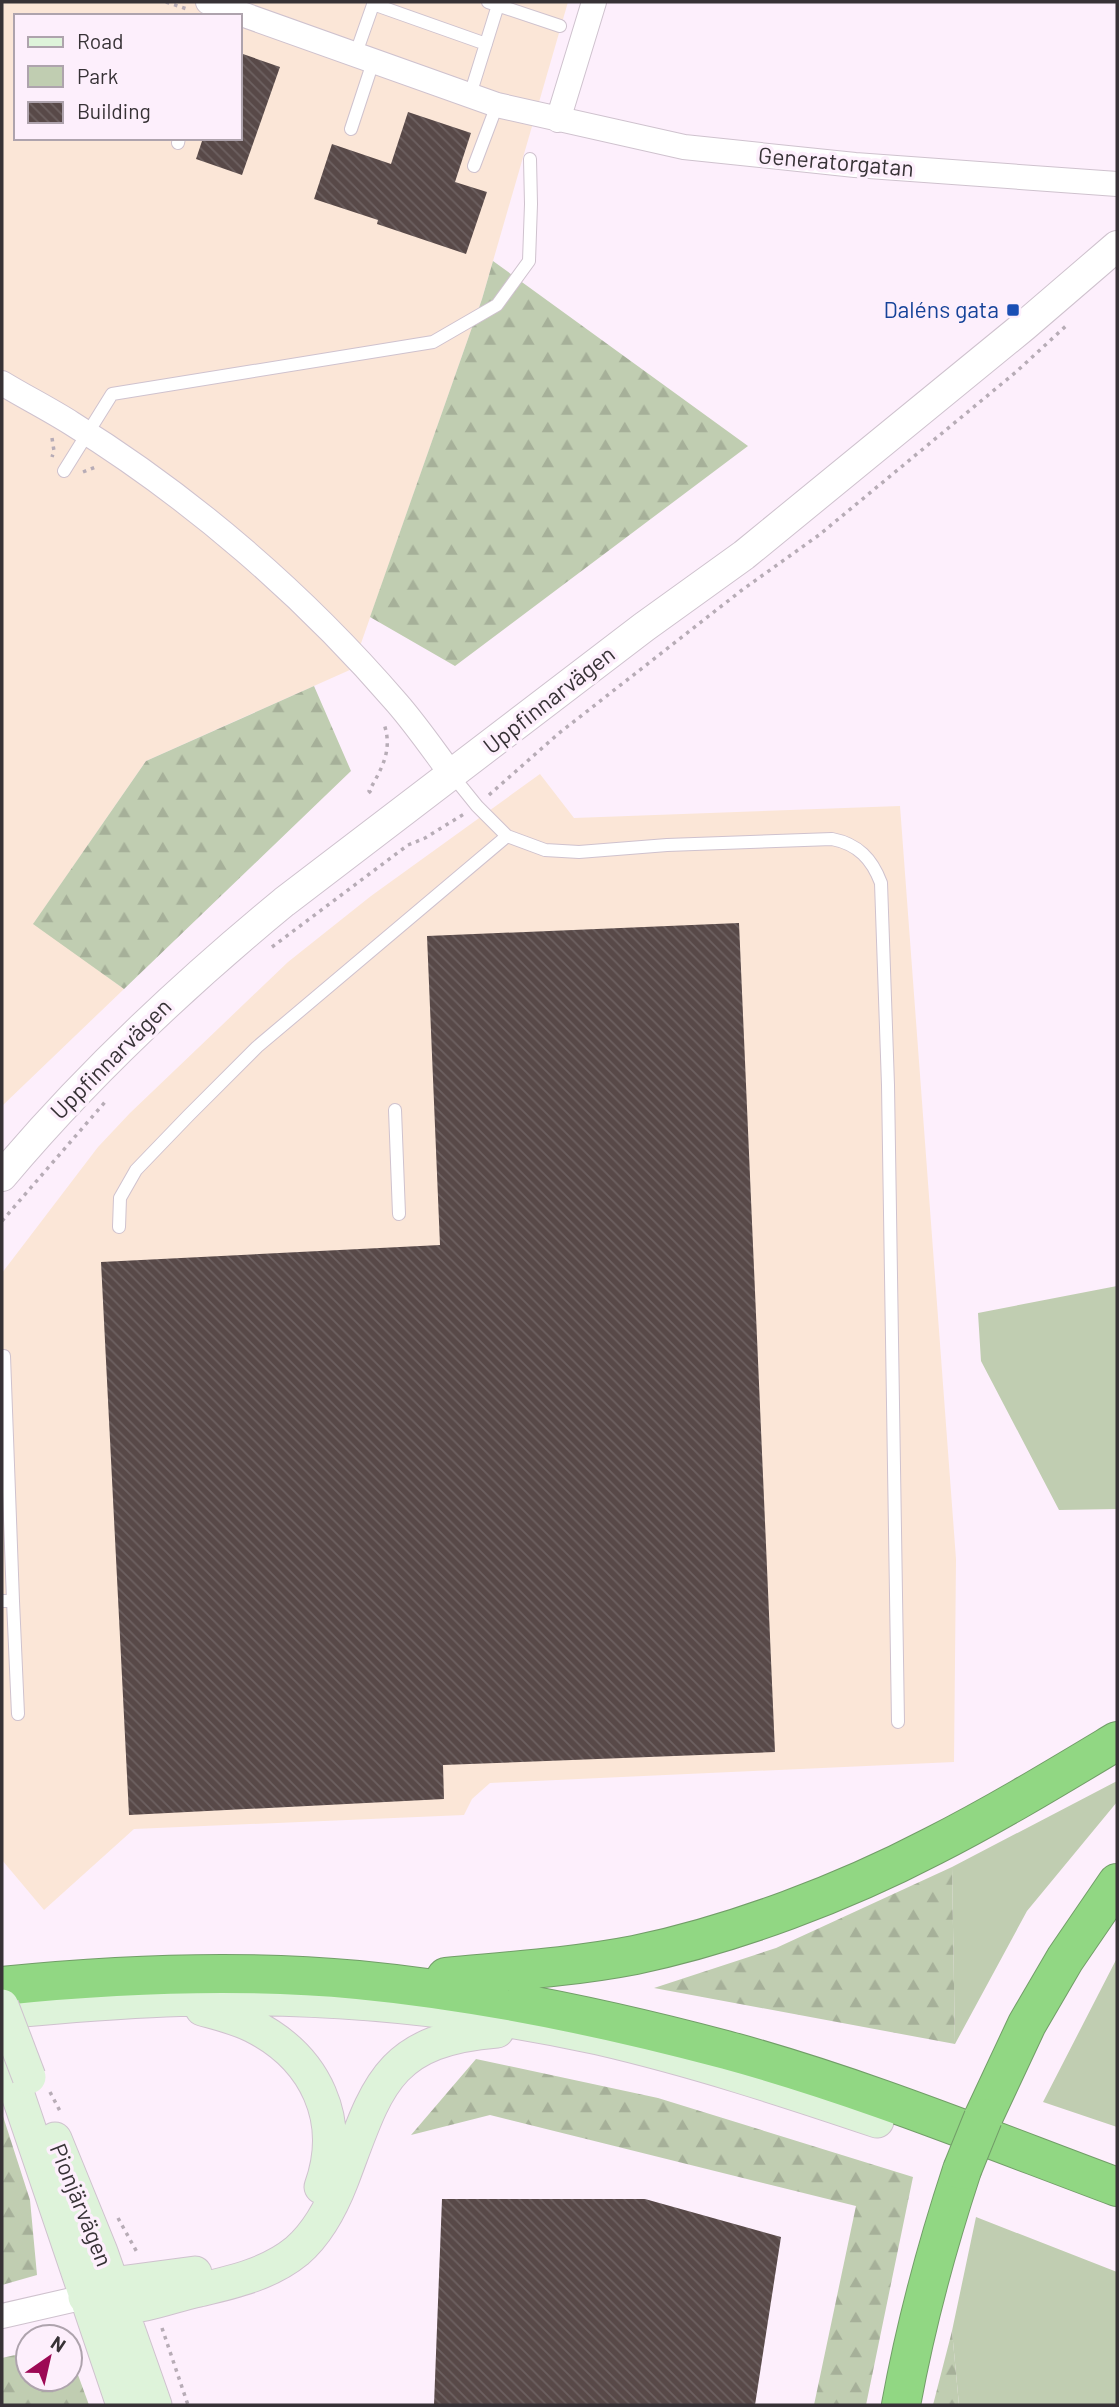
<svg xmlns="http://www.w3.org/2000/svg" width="1119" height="2407" viewBox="0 0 1119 2407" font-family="Barlow,sans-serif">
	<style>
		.industrial { fill: #fbe6d7; fill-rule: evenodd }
		.green { fill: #c0cdb1 }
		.forest { fill: url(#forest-firs) }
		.building { fill: url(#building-back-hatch) }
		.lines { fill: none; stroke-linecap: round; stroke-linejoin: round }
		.service-casing { stroke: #cfc2ce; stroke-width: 14 }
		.minor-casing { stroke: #cfc2ce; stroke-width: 26 }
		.tertiary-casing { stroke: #cfc2ce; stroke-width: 32 }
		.secondary-casing { stroke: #cfc2ce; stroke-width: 35 }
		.motorway-casing { stroke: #729d68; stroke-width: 40 }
		.path { stroke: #b7acb6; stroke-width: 3.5; stroke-dasharray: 3.5 5; stroke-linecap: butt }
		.service { stroke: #fff; stroke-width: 12 }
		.minor { stroke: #fff; stroke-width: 24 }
		.tertiary { stroke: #fff; stroke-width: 30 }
		.secondary { stroke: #def3da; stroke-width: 33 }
		.motorway { stroke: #91d783; stroke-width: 38 }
		.secondary-bridge-casing { stroke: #cfc2ce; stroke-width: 35; stroke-linecap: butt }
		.motorway-bridge-casing { stroke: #729d68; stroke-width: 40; stroke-linecap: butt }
		.secondary-bridge { stroke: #def3da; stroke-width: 33 }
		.motorway-bridge { stroke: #91d783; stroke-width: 38 }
		.transit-dot { fill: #1a4fb4; stroke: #fdeffc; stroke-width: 2.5 }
		.labels { text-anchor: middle; stroke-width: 7; stroke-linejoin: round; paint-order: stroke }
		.street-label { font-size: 23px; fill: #373236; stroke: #fdeffc }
		.transit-label { font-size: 23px; fill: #164399; stroke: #fdeffc; text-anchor: end }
	</style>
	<defs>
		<pattern id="forest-firs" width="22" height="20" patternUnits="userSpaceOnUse" patternTransform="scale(1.75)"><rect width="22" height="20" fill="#c0cdb1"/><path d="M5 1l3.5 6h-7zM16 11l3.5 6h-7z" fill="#a6b099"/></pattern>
		<pattern id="building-back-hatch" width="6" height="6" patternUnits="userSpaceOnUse" patternTransform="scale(1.75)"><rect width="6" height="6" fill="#584948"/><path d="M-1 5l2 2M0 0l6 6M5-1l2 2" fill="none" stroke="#6d6161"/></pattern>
	</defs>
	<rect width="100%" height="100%" fill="#fdeffc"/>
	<path class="industrial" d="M2,2H568L482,299L352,669L146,761L34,923L124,989L2,1106ZM16,16H240V138H16Z
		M540,774L574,818L900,806L956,1559L954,1762L490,1783L472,1799L464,1815L134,1829L44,1910L2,1860V1273L98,1147L130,1113L288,962L371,896Z"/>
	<path class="green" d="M1117,1286V1509L1059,1510L981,1361L978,1313Z
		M1117,1781V1802L1027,1911L955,2044L952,1867Z
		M1117,1958V2127L1043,2102Z
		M976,2217L1117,2272V2405H959L952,2331Z"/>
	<path class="forest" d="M493,261L748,446L455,666L370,617L482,299Z
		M314,686L351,771L124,989L33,924L146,761Z
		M952,1867L955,2044L654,1988L776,1948Z
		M476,2059L658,2098L913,2177L866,2405H814L856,2206L490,2115L411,2135Z
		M2,2113L30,2200L37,2275L2,2285Z
		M952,2331L959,2405H933Z
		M28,2352V2379H70V2353L89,2405H2V2358Z"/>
	<path class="building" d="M240,53L280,67L242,175L196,159L203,138H240Z
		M408,112L471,133L455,182L487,192L466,254L377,224L378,220L314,199L332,144L391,164Z
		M739,923L775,1752L443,1765L444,1799L129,1815L101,1262L440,1245L427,936Z
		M442,2199H645L781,2237L755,2405H434Z"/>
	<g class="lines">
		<g class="service-casing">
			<path id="service" d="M488,2L560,26
				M373,4L486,44
				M355,56L374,2
				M470,95L498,5
				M351,129L373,62
				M178,143L179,138
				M474,166L497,105
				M64,471L112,394L433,342L497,305L529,261L531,204L530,159
				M452,775L477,806L507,836L545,850L579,852L667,845L832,839C858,844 872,859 881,883L888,1085L898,1722
				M395,1110L399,1214
				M119,1227L120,1198L136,1170L188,1116L257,1047L507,836
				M2,1601H13L4,1356
				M13,1601L18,1714"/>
		</g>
		<g class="minor-casing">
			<path id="minor" d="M208,2L497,105L684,147L855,165L1117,184
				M558,120L594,2
				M2,383C25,397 49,409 71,423C192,498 304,595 397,703C417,726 434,751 452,775
				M2,2316L85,2297"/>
		</g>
		<g class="tertiary-casing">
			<path id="tertiary" d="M2,1176C87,1075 182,986 284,902L644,627L744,555L1024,326L1117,246"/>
		</g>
		<g class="secondary-casing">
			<path id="secondary" d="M202,2009C220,2014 237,2018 253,2026C316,2058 345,2120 321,2187
				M2,2012C56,2007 111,2002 166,2000C310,1994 457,2007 598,2038C693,2060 785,2090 877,2121
				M2,2048L123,2405
				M55,2139L101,2252L155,2405
				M85,2297C96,2300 109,2307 121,2307C146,2307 174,2295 199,2290C233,2282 269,2274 297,2251C319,2232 332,2206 342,2180C377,2088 385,2040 497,2031
				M85,2297L112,2284L195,2273"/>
		</g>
		<g class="motorway-casing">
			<path id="motorway" d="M446,1977C509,1971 573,1967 635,1955C735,1934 843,1893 933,1846C996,1814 1057,1777 1117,1741
				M2,1986C120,1974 240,1969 358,1980C482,1992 606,2018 726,2050C859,2086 988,2139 1117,2187
				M983,2118L1027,2024L1065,1959L1117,1883
				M901,2405C916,2323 936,2249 962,2170"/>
		</g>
		<path class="path" d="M166,2L187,9
			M52,438L54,451L52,457
			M83,472L98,466
			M371,793L369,791C382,768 393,750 384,724
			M489,795L558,734L742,590L819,535L1016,372L1067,325
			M272,947L408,845L425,838L464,814
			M2,1221L105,1102
			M50,2092L61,2113
			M118,2218L138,2254
			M52,2328L64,2331L70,2336
			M162,2328L188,2405"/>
		<use href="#service" class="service"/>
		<use href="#minor" class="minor"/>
		<use href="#tertiary" class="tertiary"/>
		<use href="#secondary" class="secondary"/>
		<use href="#motorway" class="motorway"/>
		<g class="secondary-bridge-casing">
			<path id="secondary-bridge" d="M2,2006L29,2077"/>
		</g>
		<g class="motorway-bridge-casing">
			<path id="motorway-bridge" d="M962,2170L983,2118"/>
		</g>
		<use href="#secondary-bridge" class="secondary-bridge"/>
		<use href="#motorway-bridge" class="motorway-bridge"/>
	</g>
	<rect class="transit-dot" x="1006" y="303" width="14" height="14" rx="3.5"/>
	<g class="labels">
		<g class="street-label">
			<text transform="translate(836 162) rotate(5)" y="8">Generatorgatan</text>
			<text transform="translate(549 700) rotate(-38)" y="8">Uppfinnarvägen</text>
			<text transform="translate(111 1059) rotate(-45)" y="8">Uppfinnarvägen</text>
			<text transform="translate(81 2205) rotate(68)" y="8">Pionjärvägen</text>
		</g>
		<g class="transit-label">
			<text x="999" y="318">Daléns gata</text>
		</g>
	</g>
	<rect width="1119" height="2407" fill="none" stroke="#373236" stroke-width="7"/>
	<rect x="14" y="14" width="228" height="126" fill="#fdeffc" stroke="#aea3ad" stroke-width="2"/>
	<rect x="28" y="37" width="35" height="10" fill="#def3da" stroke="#aea3ad" stroke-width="2"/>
	<text x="77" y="49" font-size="21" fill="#373236">Road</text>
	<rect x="28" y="66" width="35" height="21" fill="#c0cdb1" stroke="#aea3ad" stroke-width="2"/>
	<text x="77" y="84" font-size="21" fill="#373236">Park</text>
	<rect x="28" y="102" width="35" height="21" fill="url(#building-back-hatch)" stroke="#aea3ad" stroke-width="2"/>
	<text x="77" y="119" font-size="21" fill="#373236">Building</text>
	<g transform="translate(49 2358) rotate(34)"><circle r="33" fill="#fdeffc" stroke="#aea3ad" stroke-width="2"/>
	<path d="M0-5L12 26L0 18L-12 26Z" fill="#9d0955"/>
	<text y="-10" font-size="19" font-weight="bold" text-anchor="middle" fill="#373236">N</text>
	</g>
</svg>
